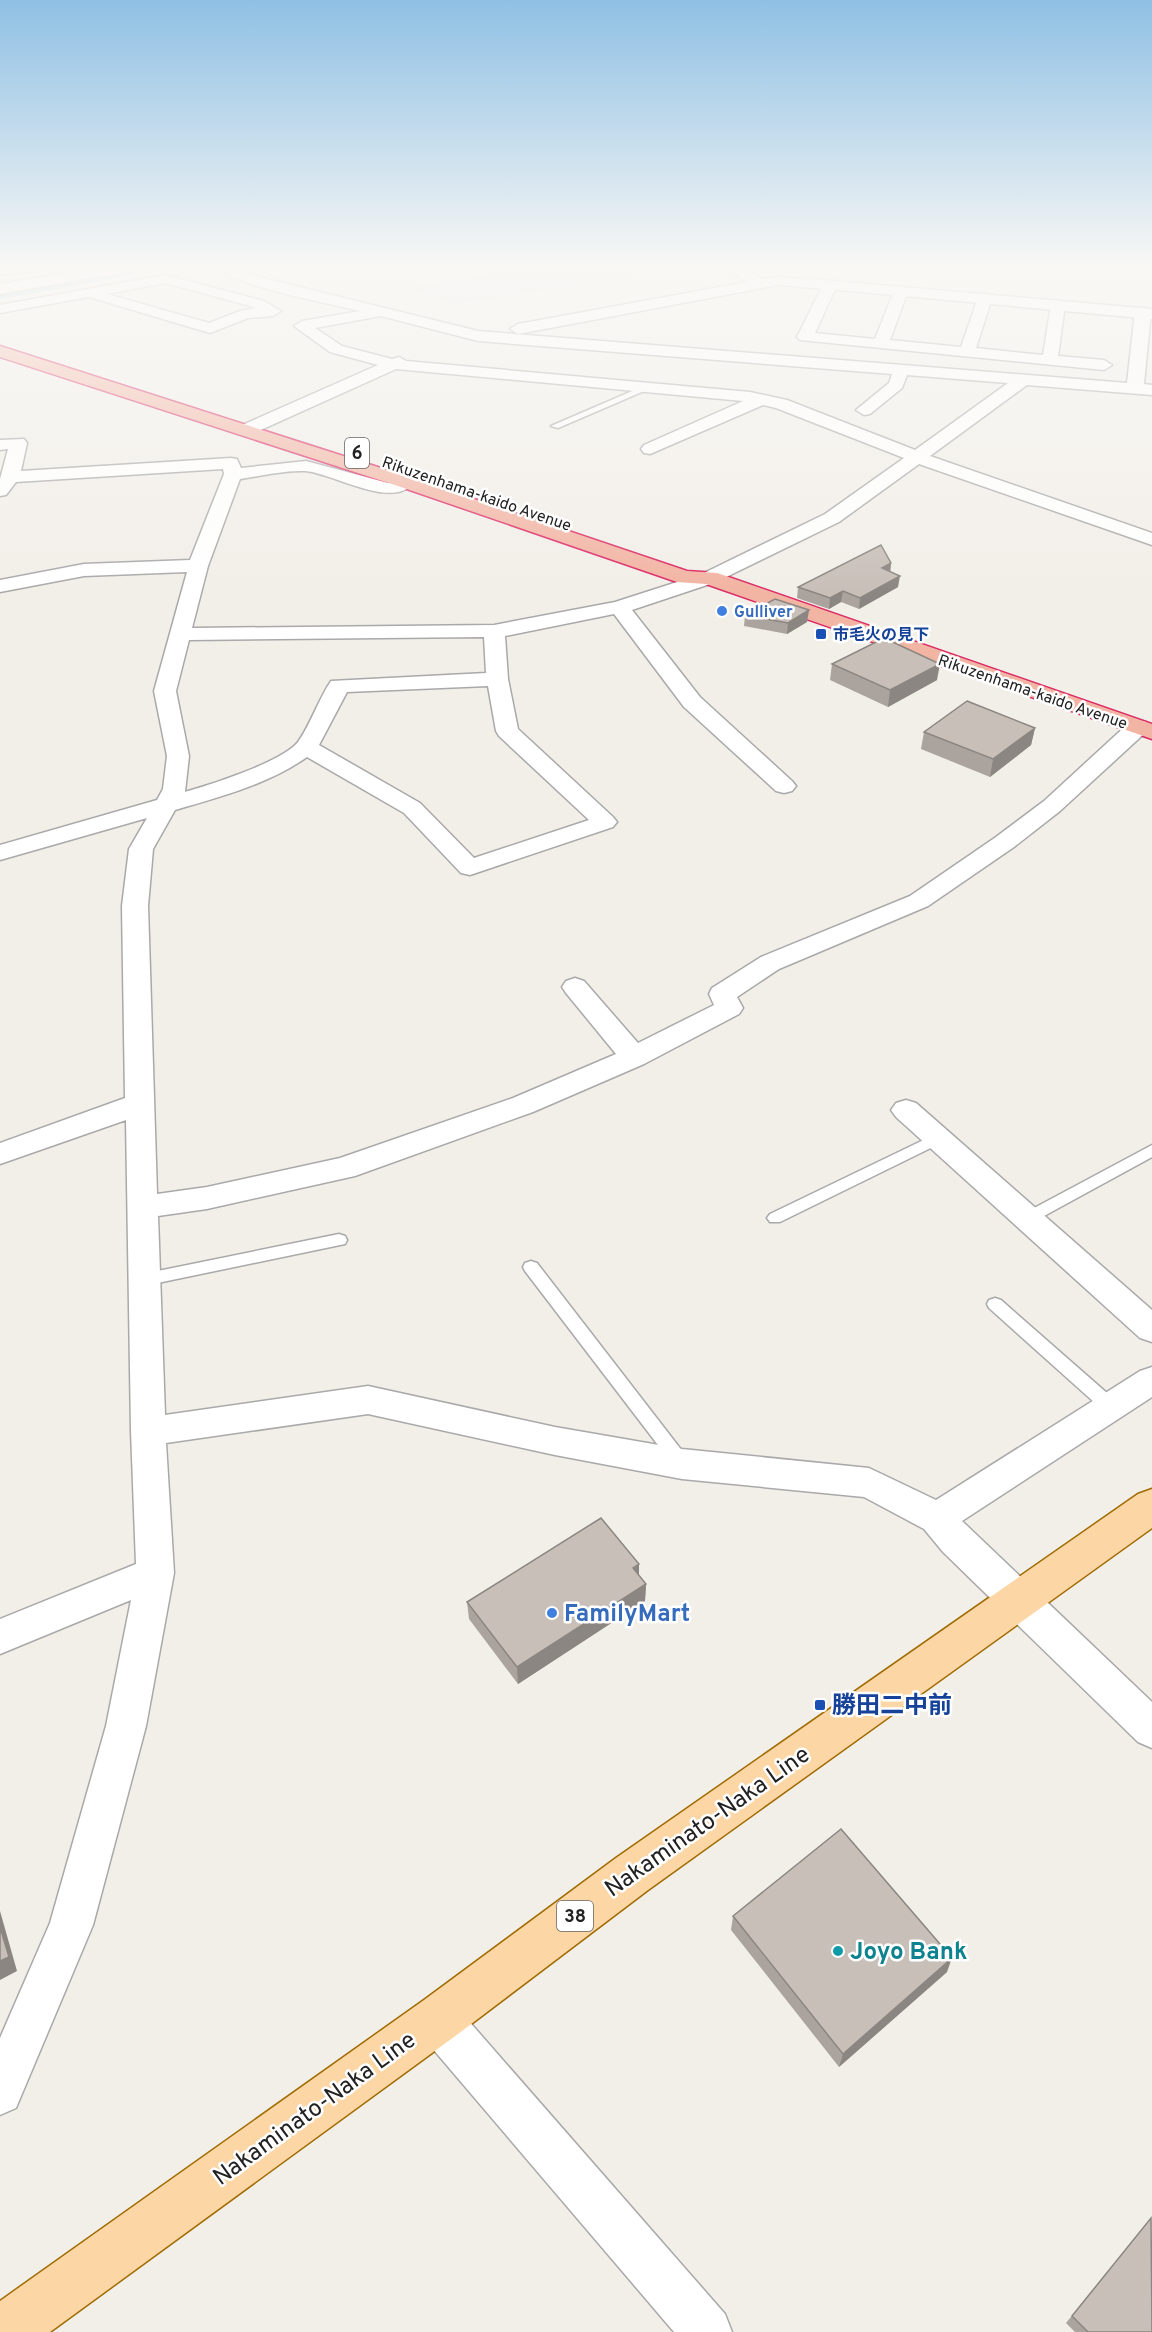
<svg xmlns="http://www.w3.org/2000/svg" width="1152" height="2332" viewBox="0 0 1152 2332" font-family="Overpass,'Noto Sans JP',sans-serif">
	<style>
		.parking { fill: #e2e2e2 }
		.water { fill: #aad3df }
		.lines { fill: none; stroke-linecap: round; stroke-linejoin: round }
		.service-casing { stroke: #a9a9a9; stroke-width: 3 }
		.minor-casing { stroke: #a9a9a9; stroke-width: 3 }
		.tertiary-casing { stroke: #a9a9a9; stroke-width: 3 }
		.primary-casing { stroke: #a06b00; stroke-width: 3 }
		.trunk-casing { stroke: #dc2a67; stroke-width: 3 }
		.service { fill: #fff; fill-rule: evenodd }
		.minor { fill: #fff; fill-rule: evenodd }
		.tertiary { fill: #fff; fill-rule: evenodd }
		.primary { fill: #fcd6a4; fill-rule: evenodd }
		.trunk { fill: #f2b4a3; fill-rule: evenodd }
		.wall { fill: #aba49e }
		.shaded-wall { fill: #8b8681 }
		.building { fill: #c7bfb8; stroke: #8b8681; stroke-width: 1.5 }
		.shop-dot { fill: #3f7fe0; stroke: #fff; stroke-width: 2 }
		.transit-dot { fill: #1a4fb4; stroke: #fff; stroke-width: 2 }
		.culture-dot { fill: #0f9aa8; stroke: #fff; stroke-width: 2 }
		.labels { text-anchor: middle; stroke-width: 5; stroke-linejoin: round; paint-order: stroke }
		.far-street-label { font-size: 16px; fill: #222; stroke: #fff }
		.far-shop-label { font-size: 16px; font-weight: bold; fill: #366cbe; stroke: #fff; text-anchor: start }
		.far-transit-label { font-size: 16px; font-weight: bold; fill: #164399; stroke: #fff; text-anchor: start }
		.shield { fill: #fff; stroke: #646464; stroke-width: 1.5 }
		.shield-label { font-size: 18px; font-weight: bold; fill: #222 }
		.near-shop-label { font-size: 24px; font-weight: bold; fill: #366cbe; stroke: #fff; text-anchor: start }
		.near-transit-label { font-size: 24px; font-weight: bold; fill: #164399; stroke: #fff; text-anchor: start }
		.near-street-label { font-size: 24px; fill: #222; stroke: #fff }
		.near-culture-label { font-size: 24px; font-weight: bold; fill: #0d838f; stroke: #fff; text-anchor: start }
	</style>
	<rect width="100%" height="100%" fill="#f2efe9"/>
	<path class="parking" d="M537,266H696L456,304L407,288Z"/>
	<path class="water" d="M167,266H186L0,299V295Z"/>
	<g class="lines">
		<g class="service-casing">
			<path id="service" d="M644,386L651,388L558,428L551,426Z
				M938,1133L945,1138L943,1142L780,1222H770L767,1218L770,1214Z
				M1152,1145V1157L1033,1222H1023L1020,1218L1023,1214Z
				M339,1234L345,1236L347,1240L345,1244L143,1286L137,1284L135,1280L137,1276L143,1274Z
				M531,1261L537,1263L686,1456L689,1461L686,1466L680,1468L674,1466L525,1271L523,1267L525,1263Z
				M995,1298L1001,1300L1116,1401L1119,1406L1116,1411L1110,1413L1104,1411L989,1308L987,1304L989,1300Z"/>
		</g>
		<g class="minor-casing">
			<path id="minor" d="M53,266L46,270L0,275V267Z
				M70,266H86L93,273L86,277L81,276Z
				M217,266H234L263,278L478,331L1127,383L1135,312L1143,307L1151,312L1144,384L1152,385V395L1027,385L930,456L1152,533V545L919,464L839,522L716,582L632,610L700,697L792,781L796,786L792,791L784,793L776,791L684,707L614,614L505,636L508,679L518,729L613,817L617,822L613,827L470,875L461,873L404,813L307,757C269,784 220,797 175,810L153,849L148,906L157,1194L207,1187L340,1158L513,1098L616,1054L566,993L562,987L566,981L575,978L584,981L638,1043L714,1005L709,994L712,988L761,957L910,896L996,837L1044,801L1130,722L1138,720L1146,722L1149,727L1146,732L1060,811L1014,847L928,906L779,969L737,997L743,1008L739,1014L644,1064L533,1112L355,1176L207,1209L158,1216L165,1415L368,1386L555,1427L682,1449L869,1468L936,1500L1140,1371L1152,1367V1397L962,1521L1152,1702V1748L1138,1742L943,1552L924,1529L864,1497L682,1479L555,1455L368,1414L166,1443L174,1573L146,1726L93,1925L16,2108L0,2115V2038L50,1923L106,1726L131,1600L0,1654V1619L136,1564L131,1431L126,1120L0,1164V1143L125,1098L122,906L129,849L147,818L0,860V845L157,800L163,789L167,756L154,691L187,572L84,576L0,592V580L84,564L190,560L224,474L223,469L16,482L6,495L0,496V479L8,449L0,450V440L24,439L27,443L21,471L231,458L237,459L241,468L306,461L388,483L405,477L411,478L414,482C394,511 333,473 305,471C284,470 261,476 240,479L208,566L192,628L494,625L615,602L702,574L825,514L904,458L776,408L763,405L650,454L644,453L641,449L644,445L743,401L396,369L252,434H240L237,430L240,426L378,365L330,352L294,326L302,321L360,311C330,303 234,287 217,266ZM381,316L478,341L892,374L889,383L856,410L864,415L870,414L902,388L907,375L1008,383L915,450L787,400L750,392L406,361L399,357L392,359L342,346L315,328ZM484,637L486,673L331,681C318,700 311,724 298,742C282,762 210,785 185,792L189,756L176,691L189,640ZM488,686L496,731L499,736L589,820L474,858L420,803L319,745L347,692Z
				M721,266H738L763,279L778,277L812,280L819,284L812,288L778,285L518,334L510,329L518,324L747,282Z
				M165,275L264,301L281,311L273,316L248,318L210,333L89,297L0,313V305ZM165,283L254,307L256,308L240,311L209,323L107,294Z
				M830,281L837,285L815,333L875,339L894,291L901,287L908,291L890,340L961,347L978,298L985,294L992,298L976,348L1043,355L1051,305L1058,301L1065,305L1058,356L1104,360L1112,365L1104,370L800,340L797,337L823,285Z
				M906,1100L916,1103L1152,1310V1342L1140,1338L896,1117L891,1110L896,1103Z
				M437,1997L453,2003L725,2314L732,2332H674L421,2035L415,2019L421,2003Z"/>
		</g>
		<g class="tertiary-casing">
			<path id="tertiary" d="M105,266H139L131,271L0,294V284Z
				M812,279L1152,309V319L806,287L804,284Z"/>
		</g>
		<g class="primary-casing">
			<path id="primary" d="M1152,1489V1528L648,1890L458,2034L50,2332H0V2301L424,2000L616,1858L1138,1494Z"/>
		</g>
		<g class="trunk-casing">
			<path id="trunk" d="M0,346L412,478L687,571L717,573L1152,724V739L706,584L677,582L398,486L0,357Z"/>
		</g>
		<use href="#service" class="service"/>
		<use href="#minor" class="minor"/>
		<use href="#tertiary" class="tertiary"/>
		<use href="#primary" class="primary"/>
		<use href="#trunk" class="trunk"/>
	</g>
	<path class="wall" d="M891,563L890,571L898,587L859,609L841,602L829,609L797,598L798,587Z
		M809,610L807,622L787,634L744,626L745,615Z
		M832,664L937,680L888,707L830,680Z
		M1035,728L1031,745L990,777L921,749L924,732Z
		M639,1564V1576L646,1584L645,1601L518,1684L469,1619L467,1602Z
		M733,1916L947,1972L839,2067L731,1930Z
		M1145,2226L1152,2332H1075L1066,2323Z"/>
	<path class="shaded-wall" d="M891,563L890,574L882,568Z
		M900,576L898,587L859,609L860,598Z
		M843,591L841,602L829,609L830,598Z
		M809,610L807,622L787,634L788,623Z
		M940,664L937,680L888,707L890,690Z
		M1035,728L1031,745L990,777L993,759Z
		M639,1564V1581L633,1568Z
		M646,1584L645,1601L518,1684L517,1667Z
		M0,1911L17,1971L0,1980Z
		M952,1958L947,1972L839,2067L843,2054Z"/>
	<path class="building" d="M881,545L891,563L882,568L900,576L860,598L843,591L830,598L798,587Z
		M775,599L809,610L788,623L745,615Z
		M884,638L940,664L890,690L832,664Z
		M967,701L1035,728L993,759L924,732Z
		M601,1518L639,1564L633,1568L646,1584L517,1667L467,1602Z
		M841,1829L952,1958L843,2054L733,1916Z
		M0,1927L9,1957L0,1961Z
		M1151,2218L1152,2332H1088L1072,2316Z"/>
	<linearGradient id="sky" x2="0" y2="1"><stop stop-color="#8fc0e4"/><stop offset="0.45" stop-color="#f9f8f5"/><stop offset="1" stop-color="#f9f8f5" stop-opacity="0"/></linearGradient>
	<rect width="1152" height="592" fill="url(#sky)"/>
	<g class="shop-dot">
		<circle cx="722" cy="611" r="6"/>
		<circle cx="552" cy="1613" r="6"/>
	</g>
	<g class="transit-dot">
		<rect x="815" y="628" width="12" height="12" rx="3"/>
		<rect x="814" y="1699" width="12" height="12" rx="3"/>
	</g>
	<circle class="culture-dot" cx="838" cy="1951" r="6"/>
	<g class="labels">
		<g class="far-street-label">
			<text transform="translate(477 493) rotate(19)" y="6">Rikuzenhama-kaido Avenue</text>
			<text transform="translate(1033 691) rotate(19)" y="6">Rikuzenhama-kaido Avenue</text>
		</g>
		<g class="far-shop-label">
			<text x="734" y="617">Gulliver</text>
		</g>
		<g class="far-transit-label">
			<text x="833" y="640">市毛火の見下</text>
		</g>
		<g class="shield">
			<rect x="345" y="438" width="24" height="30" rx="4.5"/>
			<rect x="557" y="1901" width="36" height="30" rx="4.5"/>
		</g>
		<g class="shield-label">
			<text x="357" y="459">6</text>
			<text x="575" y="1922">38</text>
		</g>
		<g class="near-shop-label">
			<text x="564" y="1621">FamilyMart</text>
		</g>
		<g class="near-transit-label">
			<text x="832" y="1713">勝田二中前</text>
		</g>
		<g class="near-street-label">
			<text transform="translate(707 1821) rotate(-35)" y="8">Nakaminato-Naka Line</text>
			<text transform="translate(314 2108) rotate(-36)" y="8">Nakaminato-Naka Line</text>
		</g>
		<g class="near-culture-label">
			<text x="850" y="1959">Joyo Bank</text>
		</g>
	</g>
</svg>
